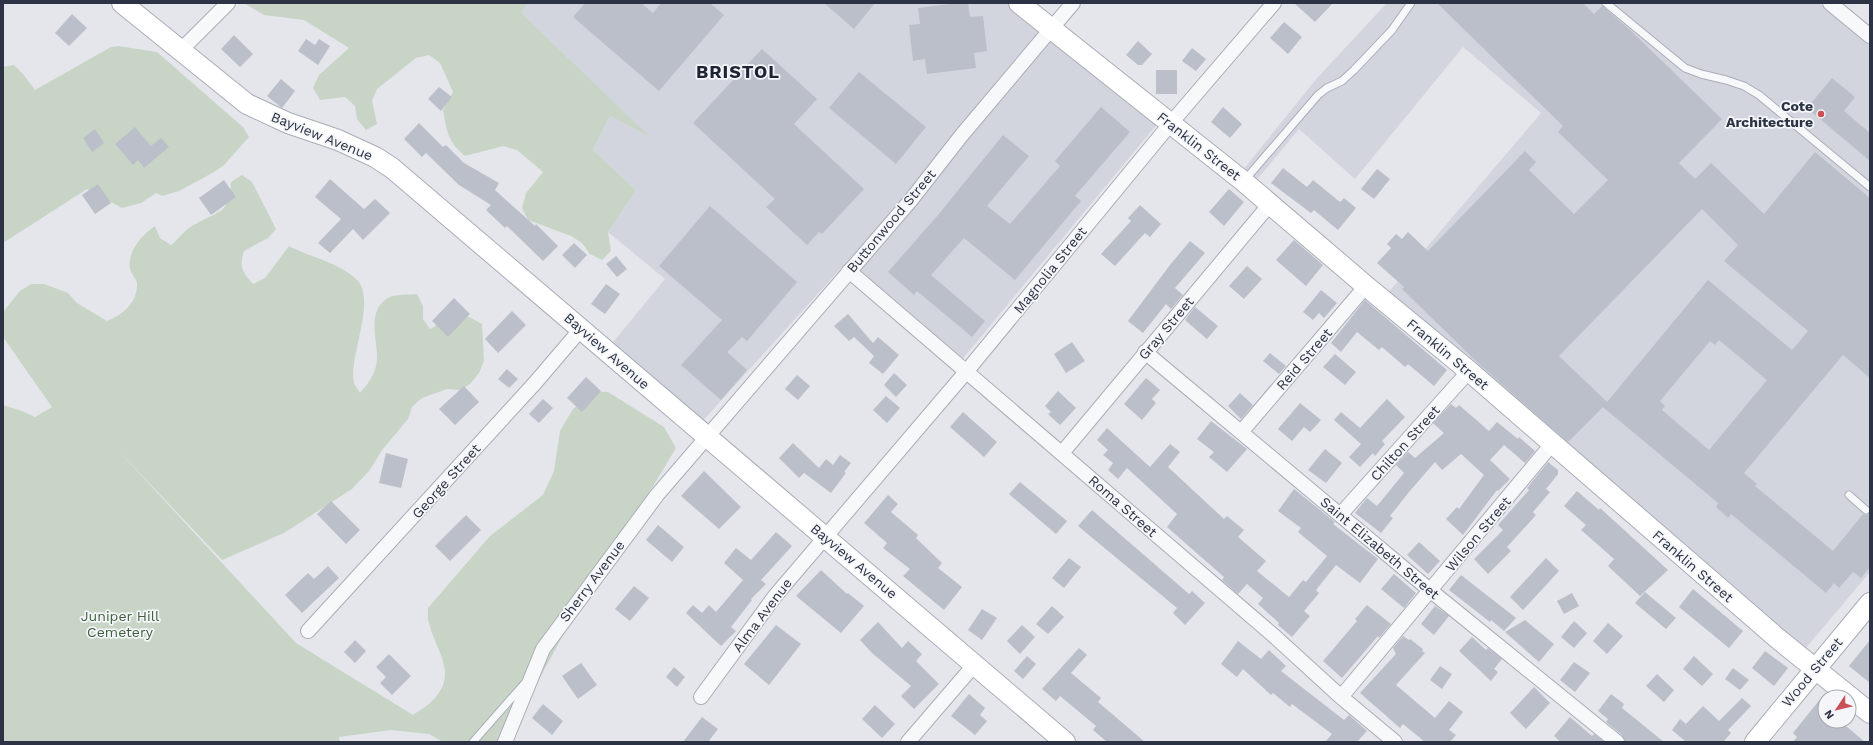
<svg xmlns="http://www.w3.org/2000/svg" width="1873" height="745" viewBox="0 0 1873 745" font-family="'Work Sans',sans-serif">
	<style>
		.built { fill: #d2d5dd }
		.green { fill: #c8d5c6 }
		.building { fill: #bbbfc9; fill-rule: evenodd }
		.lines { fill: none; stroke-linecap: round; stroke-linejoin: round }
		.lane-casing { stroke: #a9adb6; stroke-width: 9 }
		.street-casing { stroke: #a9adb6; stroke-width: 16 }
		.secondary-casing { stroke: #a9adb6; stroke-width: 22 }
		.lane { stroke: #f7f8fa; stroke-width: 7 }
		.street { stroke: #f7f8fa; stroke-width: 14 }
		.secondary { stroke: #fff; stroke-width: 20 }
		.poi-dot { fill: #cb4f57; stroke: #f4f6f9; stroke-width: 1.5 }
		.labels { text-anchor: middle; stroke-width: 3.5; stroke-linejoin: round; paint-order: stroke }
		.poi-label { font-size: 14px; font-weight: bold; fill: #2c3344; stroke: #f4f6f9; text-anchor: end }
		.street-label { font-size: 14px; fill: #2c3344; stroke: #f4f6f9 }
		.park-label { font-size: 14px; fill: #3d5f3a; stroke: #f4f6f9 }
		.district-label { font-size: 18px; font-weight: bold; letter-spacing: 1px; fill: #1e2435; stroke: #f4f6f9 }
	</style>
	<rect width="100%" height="100%" fill="#e4e6ec"/>
	<path class="built" d="M528,3H1010L1158,123L960,362L842,267L699,425L609,347L665,279L608,232L636,190L593,150L610,116L648,136L520,13Z
		M1387,3H1819L1870,46V572L1805,649L1387,294L1541,113L1463,47L1355,179L1299,129L1255,182L1242,171L1318,77Z"/>
	<path class="green" d="M244,3H528L521,13L650,137L610,116L593,150L636,190L608,232L611,251L602,260L590,254L582,243L571,236L528,220L522,208L526,193L543,172L517,150L503,146L465,156C447,141 447,131 443,110L453,92L440,63L429,55L416,58L377,89L372,101L377,124L366,130L357,119L355,106L345,97L320,100L313,88L319,75L349,48L304,20L264,15Z
		M118,46L157,52L243,127L249,137L224,165L214,172L179,191L162,196L156,193L141,203L122,208L87,189L3,243V67L14,65L23,74L35,90L111,47Z
		M242,175L252,182L276,229L268,238L244,251C239,267 242,272 253,284L265,278L289,246C311,258 339,262 357,280C377,300 348,358 354,383C355,386 359,390 360,393C368,384 376,373 377,360C378,340 365,309 390,297C397,294 409,295 417,294L423,306V319L430,329L441,323L469,317L482,324L484,361L479,373L470,384L460,390L447,389L422,398L412,407L408,419L383,449L369,471L352,489L284,533L222,560L116,448L296,643L413,715C420,710 429,705 435,698C458,671 435,650 429,623C427,619 428,613 428,608L490,536L543,495L554,471L560,431L573,409L594,391L608,392L664,427L676,448L567,628L505,742H443L429,734L391,730L339,737L340,742H3V405L22,411L35,417L52,407L3,337V312L20,291L31,284H44L68,293L77,303L107,321C123,315 138,302 137,283C136,278 131,274 130,269C127,251 142,235 155,226L160,238L171,245C178,239 184,231 192,226C216,211 230,216 231,182Z"/>
	<path class="building" d="M585,3H641L653,13L661,3H710L724,15L659,91L573,17Z
		M824,3H875L854,29Z
		M958,3H968L970,17L983,16L987,51L974,53L976,68L927,74L925,59L913,61L909,25L920,24L918,8Z
		M1294,3H1333L1315,22Z
		M1437,3H1583L1594,14L1602,6L1630,30L1722,119L1679,163L1695,179L1711,163L1764,214L1815,152L1870,198V378L1843,355L1744,473L1757,484L1755,486L1833,551L1863,514L1867,515L1870,513V567L1861,578L1853,572L1839,588L1834,583L1826,593L1731,514L1728,518L1716,507L1718,503L1603,407L1604,406L1568,442L1480,365L1402,289L1404,287L1377,263L1391,248L1387,244L1396,234L1402,239L1408,232L1428,251L1525,151L1536,162L1529,170L1574,214L1608,180L1558,132L1563,126ZM1702,209L1738,245L1724,261L1808,331L1792,350L1708,280L1607,402L1559,356ZM1719,340L1767,380L1709,450L1662,410L1665,406L1660,401L1710,341L1715,345Z
		M72,14L87,28L69,46L55,33Z
		M1284,22L1302,37L1288,54L1270,38Z
		M234,35L253,54L240,67L221,49Z
		M306,39L315,45L319,39L330,46L318,65L298,51Z
		M1138,41L1152,54L1142,65H1138L1126,55Z
		M1192,48L1206,59L1196,71L1182,61Z
		M762,49L817,99L794,124L864,189L822,234L819,232L807,245L766,207L775,199L693,123Z
		M1156,70H1177V94H1156Z
		M859,72L926,127L896,164L829,108Z
		M1832,78L1855,97L1844,111L1870,133V161L1807,108Z
		M281,79L295,91L282,108L267,96Z
		M439,87L452,97L441,111L428,99Z
		M1101,107L1130,132L1075,196L1081,201L1015,280L964,238L931,275L985,321L972,337L917,291L914,295L888,272L938,215L1003,135L1029,156L987,206L1010,224L1060,166L1055,161Z
		M1223,107L1242,124L1230,138L1211,122Z
		M419,123L443,147L446,145L464,163L499,183L495,190L535,226L536,224L558,246L543,261L507,226L505,228L486,210L491,205L459,185L426,153L422,157L404,139Z
		M135,127L151,146L161,138L169,147L144,168L138,160L133,165L115,144Z
		M95,129L104,143L92,152L83,138Z
		M1283,168L1307,187L1313,180L1340,202L1344,198L1356,208L1338,230L1314,210L1311,213L1271,183Z
		M1377,169L1390,179L1374,199L1361,189Z
		M330,179L364,209L375,199L390,213L363,240L353,229L330,253L318,243L341,219L315,197Z
		M224,180L236,197L211,215L199,198Z
		M98,184L111,203L95,214L82,195Z
		M1229,189L1244,202L1224,226L1209,212Z
		M1140,205L1161,224L1150,237L1145,233L1115,266L1101,254L1131,221L1128,218Z
		M710,206L797,282L747,341L742,337L727,352L747,370L721,400L681,365L722,320L659,266Z
		M1294,240L1323,265L1306,286L1276,260Z
		M1190,241L1205,253L1175,288L1183,295L1182,296L1171,309L1166,304L1143,333L1128,321L1170,265Z
		M574,243L587,255L575,268L562,255Z
		M616,256L627,269L617,277L606,264Z
		M1247,266L1262,279L1244,299L1229,286Z
		M606,284L620,294L605,314L591,304Z
		M1321,290L1337,303L1324,318L1319,313L1313,320L1303,312Z
		M454,298L470,314L448,337L432,321Z
		M1365,300L1447,370L1434,386L1408,364L1405,367L1382,347L1379,350L1357,332L1341,352L1331,343Z
		M1195,307L1218,326L1207,339L1185,320Z
		M512,311L526,325L498,353L485,339Z
		M848,314L873,343L878,337L899,355L883,374L869,363L874,356L854,337L849,341L834,326Z
		M1072,342L1085,361L1066,373L1054,354Z
		M1270,353L1286,366L1279,374L1263,361Z
		M1335,354L1356,372L1345,385L1323,367Z
		M507,369L518,379L509,388L498,379Z
		M894,373L907,385L896,397L884,385Z
		M797,375L810,386L798,400L785,389Z
		M586,377L601,391L582,412L567,398Z
		M1146,378L1160,390L1152,399L1156,403L1142,420L1124,404Z
		M464,386L479,402L455,425L439,409Z
		M1058,391L1076,408L1060,425L1048,414L1051,412L1045,406Z
		M1240,393L1253,405L1241,419L1228,406Z
		M886,396L900,408L887,423L873,410Z
		M543,399L553,408L539,423L529,414Z
		M1387,399L1405,417L1382,441L1385,444L1375,456L1373,453L1360,467L1349,457L1361,444L1334,420L1341,412L1360,428Z
		M1300,403L1321,420L1310,432L1304,427L1292,441L1278,429Z
		M1451,404L1456,408L1459,405L1489,431L1497,422L1518,439L1519,437L1535,451L1525,463L1504,445L1490,460L1510,479L1498,491L1497,490L1463,535L1446,519L1457,507L1459,509L1484,475L1461,454L1442,470L1435,462L1409,492L1390,516L1393,518L1381,533L1355,513L1367,498L1377,506L1404,473L1396,465L1408,452L1415,458L1444,433L1433,423Z
		M963,412L997,442L984,457L950,427Z
		M1211,421L1247,449L1227,472L1209,457L1214,452L1197,439Z
		M1107,428L1150,467L1170,444L1180,452L1168,467L1224,519L1227,516L1244,530L1238,537L1266,561L1257,571L1289,597L1303,580L1306,582L1327,556L1298,532L1301,528L1278,511L1294,489L1335,522L1333,524L1378,559L1360,583L1336,565L1316,590L1319,593L1304,611L1310,616L1292,637L1278,625L1279,623L1258,604L1263,598L1247,584L1238,594L1222,580L1224,577L1167,527L1177,514L1127,468L1118,479L1108,470L1113,463L1103,455L1108,450L1097,440Z
		M793,443L819,468L826,459L833,465L840,455L851,463L844,472L846,473L831,493L804,473L799,478L779,458Z
		M1325,449L1342,463L1326,483L1308,470Z
		M386,453L408,459L401,488L379,483Z
		M1548,462L1558,470V474L1546,489L1550,492L1533,512L1536,515L1507,547L1511,551L1488,574L1474,559L1503,530L1498,525L1529,490L1527,488Z
		M704,471L741,507L719,529L681,496Z
		M1020,482L1067,521L1056,534L1009,494Z
		M1577,491L1599,510L1600,508L1668,570L1640,596L1608,566L1614,559L1581,530L1586,525L1564,506Z
		M888,495L898,504L891,512L918,535L916,538L942,563L938,568L962,587L944,610L903,576L910,569L883,548L887,543L864,523Z
		M331,501L360,530L346,544L317,514Z
		M1092,510L1189,594L1192,591L1205,603L1185,625L1173,613L1177,608L1078,526Z
		M466,515L481,530L450,561L435,546Z
		M658,525L684,547L672,562L646,540Z
		M776,532L792,546L761,580L766,584L751,599L752,600L731,627L736,631L721,646L686,613L693,605L702,613L709,605L716,612L743,580L724,563L736,548L751,560Z
		M1419,542L1440,561L1428,574L1407,555Z
		M1069,558L1081,567L1064,588L1052,578Z
		M1546,558L1559,571L1523,610L1510,597Z
		M328,566L339,578L302,613L285,595L308,573L314,579Z
		M821,570L847,594L848,593L864,606L841,633L796,596Z
		M1394,574L1416,593L1404,608L1381,589Z
		M1461,575L1516,618L1504,631L1491,620L1490,622L1449,590Z
		M634,586L649,598L630,621L615,609Z
		M1693,589L1743,631L1729,648L1679,607Z
		M1645,592L1676,618L1666,629L1635,603Z
		M1572,593L1579,606L1564,614L1557,601Z
		M1367,605L1391,624L1379,638L1378,636L1342,678L1323,661L1357,621L1355,619Z
		M1052,606L1064,617L1048,634L1036,624Z
		M1435,606L1449,616L1434,635L1421,624Z
		M982,609L997,618L982,640L968,630Z
		M1525,620L1554,644L1539,662L1505,632Z
		M1574,621L1587,633L1574,648L1561,637Z
		M878,622L902,648L908,641L922,654L916,661L939,684L914,709L901,696L911,686L872,653L860,640Z
		M1608,623L1623,636L1607,654L1593,641Z
		M776,625L801,644L769,685L744,664Z
		M1022,625L1035,637L1020,654L1007,641Z
		M1403,636L1409,640L1410,639L1423,649L1422,651L1425,653L1396,685L1435,718L1449,701L1463,712L1449,730L1456,735L1450,742H1425L1403,724L1400,728L1360,693L1396,654L1393,648Z
		M1472,637L1486,650L1488,648L1502,659L1494,669L1498,672L1491,681L1459,651Z
		M355,640L366,651L355,663L344,652Z
		M1870,640V683L1849,666Z
		M1238,641L1261,659L1269,650L1286,666L1281,671L1344,720L1349,715L1367,731L1357,742H1325L1332,734L1292,704L1290,707L1273,693L1271,695L1243,669L1237,677L1221,664Z
		M1079,648L1087,655L1071,673L1101,698L1098,702L1145,742H1107L1093,730L1096,726L1060,696L1056,701L1042,689Z
		M1765,651L1788,668L1774,686L1752,668Z
		M389,654L411,676L392,695L380,683L386,677L376,667Z
		M1027,656L1036,664L1023,679L1014,671Z
		M1694,656L1713,674L1702,686L1683,669Z
		M1574,662L1590,673L1575,692L1560,680Z
		M581,663L597,685L578,699L562,676Z
		M1440,666L1452,674L1442,689L1430,680Z
		M674,667L685,677L677,687L666,677Z
		M1733,668L1749,680L1740,690L1725,679Z
		M1657,674L1674,690L1664,702L1646,686Z
		M1534,687L1550,703L1526,729L1510,713Z
		M1825,693V721H1840L1865,742H1793L1797,737L1793,733Z
		M969,694L985,708L980,715L987,721L975,735L951,716Z
		M1611,694L1624,704L1622,708L1664,742H1625L1622,735L1606,722L1608,719L1598,711Z
		M1742,698L1751,706L1728,730L1731,733L1723,742H1686L1672,730L1680,719L1686,724L1703,706L1719,721Z
		M543,704L563,721L552,735L532,718Z
		M875,705L895,724L882,738L862,719Z
		M702,717L718,729L708,742H683Z
		M1570,717L1592,736L1594,734L1604,742H1561L1554,736Z"/>
	<g class="lines">
		<g class="lane-casing">
			<path id="lane" d="M1606,3L1685,68L1701,74L1726,80L1744,86L1759,95L1870,187
				M1244,181L1318,95L1327,88L1342,81L1354,70L1392,30L1411,3
				M1849,495L1866,510
				M473,742L524,684"/>
		</g>
		<g class="street-casing">
			<path id="street" d="M1830,3L1870,36
				M181,50L228,3
				M849,271L1273,635L1341,697L1395,742
				M1145,352L1431,591L1617,742
				M1242,431L1366,286
				M1062,453L1270,204
				M1340,515L1469,371
				M308,631L535,383L581,329
				M701,697L775,596L966,372L1171,123L1274,3
				M1341,697L1552,444
				M505,742L543,649L657,495L911,200L961,136L1073,3
				M908,742L975,664"/>
		</g>
		<g class="secondary-casing">
			<path id="secondary" d="M122,3L247,104L288,123L338,140L375,157L392,168L1065,742
				M1019,3L1243,181L1366,286L1469,371L1777,638L1870,713
				M1755,742L1870,603"/>
		</g>
		<use href="#lane" class="lane"/>
		<use href="#street" class="street"/>
		<use href="#secondary" class="secondary"/>
	</g>
	<circle class="poi-dot" cx="1821" cy="114" r="4"/>
	<g class="labels">
		<g class="poi-label">
			<text x="1813" y="111">Cote<tspan x="1813" dy="16">Architecture</tspan></text>
		</g>
		<g class="street-label">
			<text transform="translate(322 136) rotate(22)" y="5">Bayview Avenue</text>
			<text transform="translate(1199 146) rotate(38)" y="5">Franklin Street</text>
			<text transform="translate(891 221) rotate(-50)" y="5">Buttonwood Street</text>
			<text transform="translate(1050 270) rotate(-51)" y="5">Magnolia Street</text>
			<text transform="translate(1166 328) rotate(-50)" y="5">Gray Street</text>
			<text transform="translate(607 351) rotate(41)" y="5">Bayview Avenue</text>
			<text transform="translate(1448 354) rotate(40)" y="5">Franklin Street</text>
			<text transform="translate(1304 359) rotate(-49)" y="5">Reid Street</text>
			<text transform="translate(1405 443) rotate(-48)" y="5">Chilton Street</text>
			<text transform="translate(446 481) rotate(-48)" y="5">George Street</text>
			<text transform="translate(1123 506) rotate(41)" y="5">Roma Street</text>
			<text transform="translate(1478 534) rotate(-50)" y="5">Wilson Street</text>
			<text transform="translate(1380 548) rotate(40)" y="5">Saint Elizabeth Street</text>
			<text transform="translate(854 561) rotate(40)" y="5">Bayview Avenue</text>
			<text transform="translate(1693 566) rotate(41)" y="5">Franklin Street</text>
			<text transform="translate(592 581) rotate(-53)" y="5">Sherry Avenue</text>
			<text transform="translate(762 615) rotate(-53)" y="5">Alma Avenue</text>
			<text transform="translate(1812 672) rotate(-50)" y="5">Wood Street</text>
		</g>
		<g class="park-label">
			<text x="120" y="621">Juniper Hill<tspan x="120" dy="16">Cemetery</tspan></text>
		</g>
		<g class="district-label">
			<text x="738" y="78">BRISTOL</text>
		</g>
	</g>
	<rect width="1873" height="745" fill="none" stroke="#2c3344" stroke-width="8"/>
	<g transform="translate(1837 709) rotate(235)"><circle r="19" fill="#f4f6f9" stroke="#a4a8b1"/>
	<path d="M0-3L7 15L0 10L-7 15Z" fill="#cb4f57"/>
	<text y="-6" font-size="11" font-weight="bold" text-anchor="middle" fill="#2c3344">N</text>
	</g>
</svg>
